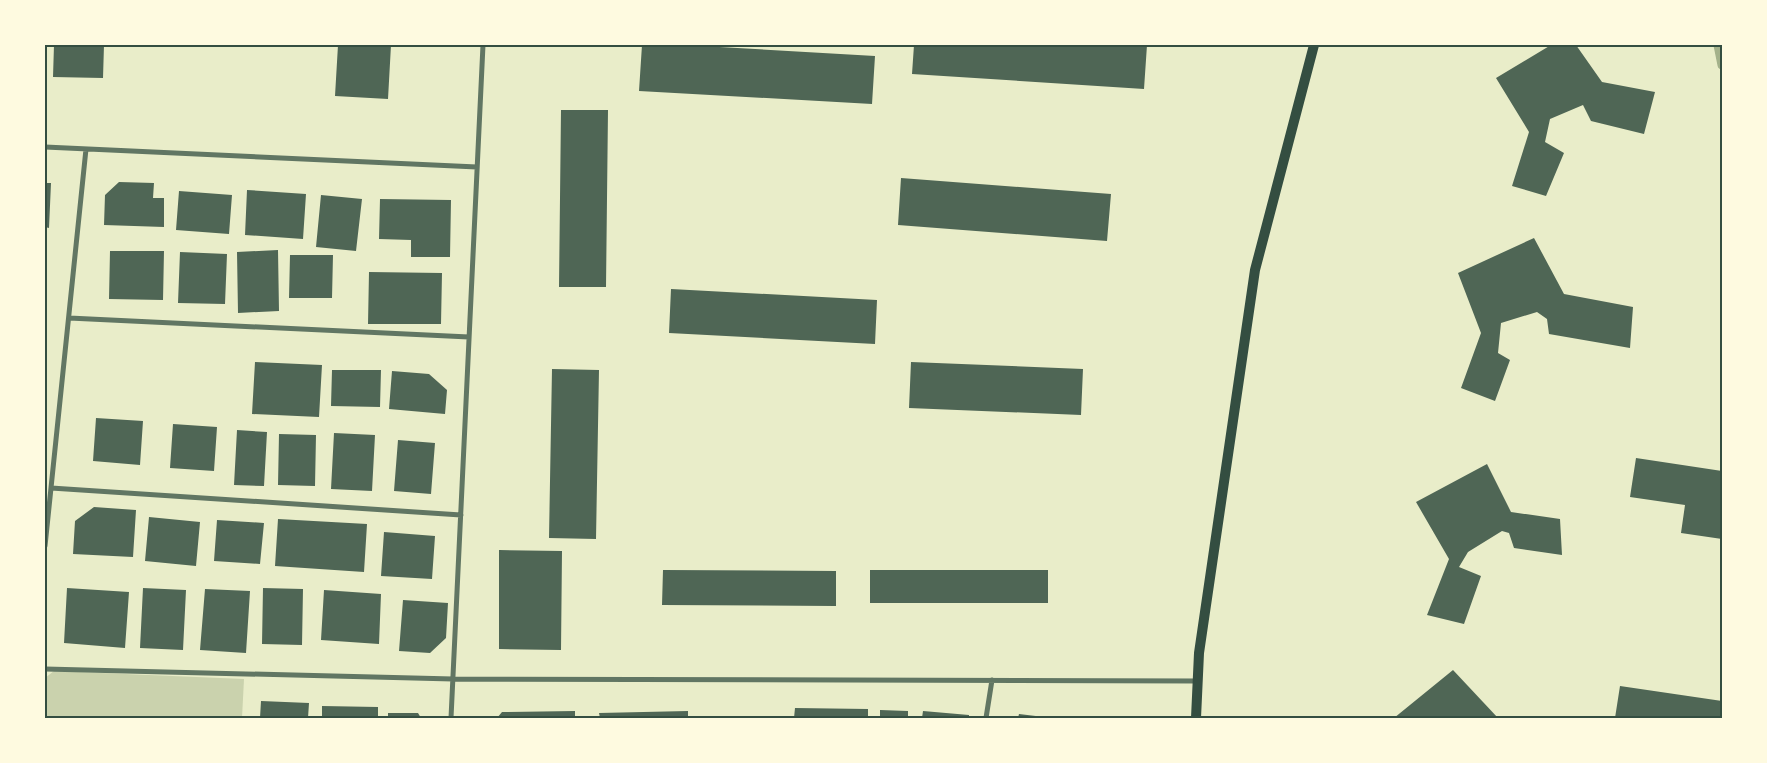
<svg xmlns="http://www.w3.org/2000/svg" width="1767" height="763" viewBox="0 0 1767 763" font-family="'DejaVu Sans',sans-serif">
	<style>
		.green { fill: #cad2ad }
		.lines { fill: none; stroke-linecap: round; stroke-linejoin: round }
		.stream { stroke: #a3b18a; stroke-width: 9 }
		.building { fill: #4f6655 }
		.minor { stroke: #617663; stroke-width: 5 }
		.secondary { stroke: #344e41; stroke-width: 10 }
		.neatline { fill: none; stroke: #344e41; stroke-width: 2 }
	</style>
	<rect width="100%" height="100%" fill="#e9edc9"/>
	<path class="green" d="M54,671L244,679L242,718H45V678Z"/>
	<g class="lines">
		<path class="stream" d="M1718,45L1722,65"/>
	</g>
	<path class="building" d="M54,45H104L103,78L53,77Z
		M338,45H391L388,99L335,96Z
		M642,45H684L875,56L872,104L639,91Z
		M914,45H1147L1144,89L912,74Z
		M1551,45H1576L1602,82L1655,92L1644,134L1591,121L1583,105L1550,119L1545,142L1564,153L1546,196L1512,186L1529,132L1496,78Z
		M561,110H608L606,287H559Z
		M901,178L1111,194L1107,241L898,225Z
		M119,182L154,183L153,198H164V227L104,225L105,195Z
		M45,183H51L49,228L45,227Z
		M247,190L306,194L303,239L245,235Z
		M179,191L232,195L229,234L176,230Z
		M321,195L362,199L356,251L316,247Z
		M380,199L451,200L450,257H411V240L379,239Z
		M1534,238L1564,294L1633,307L1630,348L1549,334L1547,319L1537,312L1501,323L1498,353L1510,360L1495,401L1461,388L1481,333L1458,273Z
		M278,250L279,311L238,313L237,252Z
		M110,251H164L163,300L109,299Z
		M180,252L227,254L225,304L178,303Z
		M290,255H333L332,298H289Z
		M369,272L442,273L441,324H368Z
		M671,289L877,300L875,344L669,333Z
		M255,362L322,365L319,417L252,414Z
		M911,362L1083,369L1081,415L909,408Z
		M552,369L599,370L596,539L549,538Z
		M332,370H381L380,407L331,406Z
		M392,371L429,374L447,390L445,414L389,409Z
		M96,418L143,421L140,465L93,461Z
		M173,424L217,427L214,471L170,468Z
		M237,430L267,432L264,486L234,485Z
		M334,433L375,435L372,491L331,489Z
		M279,434L316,435L315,486L278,485Z
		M398,440L435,443L431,494L394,491Z
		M1636,458L1722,471V539L1681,533L1685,505L1630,497Z
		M1487,464L1511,512L1560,519L1562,555L1514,548L1509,533L1502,531L1468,552L1459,567L1481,576L1464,624L1427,615L1449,559L1416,502Z
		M94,507L136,510L133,557L73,554L75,521Z
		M149,517L200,522L196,566L145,561Z
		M278,519L367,524L364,572L275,566Z
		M217,520L264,523L260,564L214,561Z
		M384,532L435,536L432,579L381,576Z
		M499,550L562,551L561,650L499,649Z
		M663,570L836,571V606L662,605Z
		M870,570H1048V603H870Z
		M67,588L129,592L125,648L64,643Z
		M143,588L186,590L183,650L140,648Z
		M263,588L303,589L302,645L262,644Z
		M205,589L250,591L246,653L200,650Z
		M324,590L381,594L379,644L321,640Z
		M403,600L448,603L446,638L430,653L399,651Z
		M1453,670L1498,718H1394Z
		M1620,686L1722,701V718H1615Z
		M261,701L309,703L308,718H260Z
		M322,706L378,707V718H322Z
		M795,708L868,709V718H794Z
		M880,710L908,711V718H880Z
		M575,711V718H497L502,712Z
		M688,711V718H600L599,713Z
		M923,711L969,715V718H922Z
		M388,713H418L421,718H388Z
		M1019,714L1044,717V718H1018Z"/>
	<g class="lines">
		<path class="minor" d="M45,147L477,167
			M69,318L469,337
			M51,488L461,515
			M45,546L86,149
			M45,669L453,679L1198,681
			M451,718L483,45
			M986,718L992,680"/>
		<path class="secondary" d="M1196,718L1199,653L1255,270L1314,45"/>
	</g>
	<rect width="1767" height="763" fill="none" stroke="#fefae0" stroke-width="92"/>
	<rect x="46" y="46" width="1675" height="671" class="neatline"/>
</svg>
